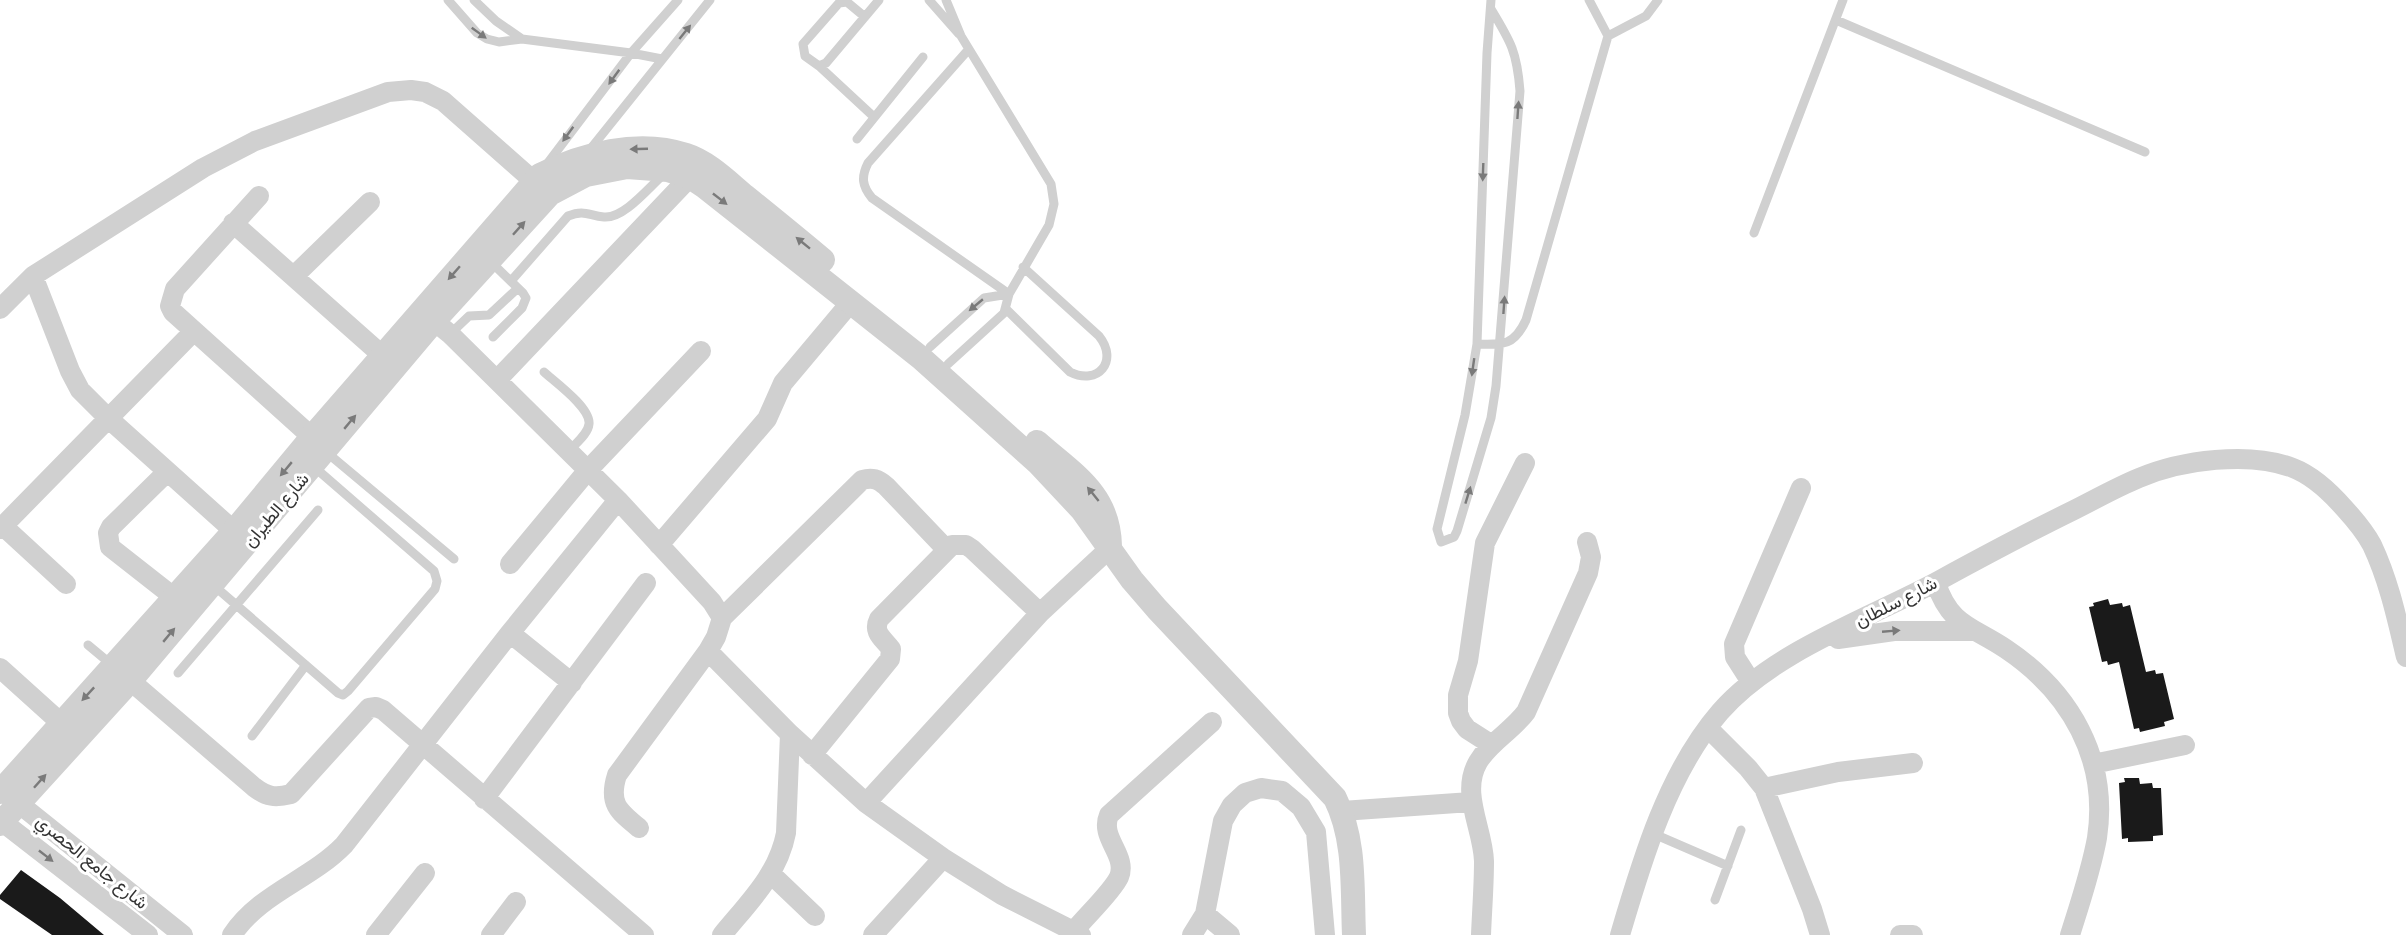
<svg xmlns="http://www.w3.org/2000/svg" width="2406" height="935" viewBox="0 0 2406 935" font-family="'PT Sans Narrow',Vazirmatn,sans-serif">
	<style>
		.building { fill: #1a1a1a }
		.lines { fill: none; stroke-linecap: round; stroke-linejoin: round }
		.service { stroke: #d0d0d0; stroke-width: 9 }
		.minor { stroke: #d0d0d0; stroke-width: 20 }
		.tertiary { stroke: #d0d0d0; stroke-width: 24 }
		.oneway { fill: #7a7a7a }
		.labels { text-anchor: middle; stroke-width: 6; stroke-linejoin: round; paint-order: stroke }
		.street-label { font-size: 18px; fill: #333; stroke: #fff }
	</style>
	<rect width="100%" height="100%" fill="#fff"/>
	<path class="building" d="M2108,599L2110,605L2122,603L2123,607L2130,605L2146,672L2155,670L2156,674L2163,673L2174,719L2164,722L2165,726L2140,732L2139,728L2134,729L2119,662L2108,665L2107,661L2102,662L2089,607L2094,606L2093,603Z
		M2124,778H2139L2140,784L2152,783L2153,788H2161L2163,835L2153,836V841L2128,842V838L2122,839L2119,783L2125,782Z
		M21,870L60,898L104,935H52L0,899V895Z"/>
	<g class="lines">
		<path class="service" d="M448,0L477,33L487,39L499,42L522,39L631,53L662,59
			M474,0L496,21L522,39
			M929,0L959,34
			M946,0L961,36L1051,184L1054,204L1049,225L1009,294L1004,313L948,364
			M1491,0L1487,53L1477,344L1465,415L1437,529L1441,542L1454,537L1457,531L1491,418L1496,386L1520,91C1517,52 1511,42 1491,9
			M865,17L847,2L839,3L803,44L805,56L819,66L826,63L879,0
			M1836,20L2145,152
			M1608,36L1646,16L1658,0
			M969,49L868,163C861,177 862,186 872,198L1009,294
			M819,66L874,117
			M857,139L923,57
			M588,152L710,0
			M547,164L631,53L678,0
			M1754,233L1843,0
			M491,262L523,293L526,298L522,308L493,337
			M511,281L568,216C585,209 589,216 604,217C624,219 650,186 664,174
			M1006,309L1070,372C1098,386 1119,361 1099,336L1023,267
			M450,334L469,316L489,315L518,288
			M1477,344C1503,345 1514,346 1526,320L1608,36L1589,0
			M930,347L984,298L1009,294
			M544,372C555,382 591,408 589,424C588,434 576,443 570,450
			M325,451L454,559
			M212,584L338,693L343,695L348,691L435,589L437,581L434,571L313,466
			M88,645L112,665
			M178,673L318,510
			M252,736L306,665
			M1654,834L1728,866
			M1715,900L1741,830"/>
		<path class="minor" d="M259,196L175,289L170,306L173,312L312,437
			M233,223L383,356
			M33,276L70,371L80,390L109,419L234,531
			M294,276L370,202
			M0,309L33,276L203,168L255,141L388,92L411,90L425,92L443,101L545,191
			M434,321L450,334L618,500L712,602L722,618L716,637L708,651L617,775C608,803 618,811 639,828
			M497,380L690,177
			M167,472L111,527L108,533L110,547L175,598
			M3,526L66,584
			M0,529L194,331
			M659,545L767,419L783,383L851,302
			M510,564L588,470L701,351
			M1936,583C1950,626 1972,626 2006,649C2070,692 2109,759 2097,838C2091,871 2080,903 2070,935
			M722,618L862,480C872,477 878,479 886,486L947,550
			M510,633L572,683
			M1838,639L1894,631H1973
			M708,651L790,734L866,803L943,858L1002,895L1081,935
			M0,668L61,723
			M119,671L254,787C267,797 275,798 291,794L369,708L376,707L383,710L644,935
			M1751,682L1735,657L1734,644L1801,488
			M1708,728L1748,768L1764,788L1812,909L1820,935
			M1492,745L1467,729L1461,721L1458,713V695L1468,661L1485,543L1525,463
			M812,755L890,659L891,649C884,639 872,633 879,619L952,545H966L972,549L1040,613
			M2093,764L2185,745
			M1764,788L1838,772L1913,763
			M7,794L183,935
			M484,799L646,583
			M866,803L1040,613L1110,548
			M1342,811L1471,802
			M0,820L148,935
			M771,874L815,916
			M1205,914L1230,935
			M1074,931C1085,917 1112,892 1119,877C1128,855 1099,838 1109,815L1212,722
			M232,935C260,893 310,880 344,845L510,633L618,500
			M376,935L425,873
			M491,935L516,902
			M722,935C748,903 778,875 786,833L790,734
			M873,935L943,858
			M1192,935L1205,914L1223,821L1232,805L1245,793L1261,788L1282,791L1301,807L1316,832L1325,935
			M1481,935C1482,910 1484,886 1484,861C1483,828 1460,793 1478,762C1490,742 1512,731 1526,712L1588,573L1591,557L1587,542
			M1620,935C1642,860 1668,772 1720,712C1773,651 1870,618 1940,580C1984,556 2029,532 2074,510C2096,499 2117,487 2139,478C2181,460 2250,451 2293,468C2314,476 2331,493 2345,509C2355,520 2365,532 2372,545C2389,581 2397,619 2406,657
			M1900,935H1913"/>
		<path class="tertiary" d="M1037,442C1073,474 1109,493 1110,546
			M0,792L234,531L312,437L540,175C583,154 638,139 686,155C708,162 727,181 745,196C771,217 797,238 823,260
			M0,824L131,680L434,321L550,194L586,175L627,167L668,170L690,177L705,187L921,358L1038,463L1082,510L1132,580L1157,609L1335,798C1356,840 1352,889 1354,935"/>
	</g>
	<defs><path id="oneway-solid" d="M-6-.8H1V-3.2L6.5 0L1 3.2V.8H-6Z" transform="scale(1.5)"/></defs>
	<g class="oneway">
		<use href="#oneway-solid" transform="translate(685 32) rotate(-51)"/>
		<use href="#oneway-solid" transform="translate(479 33) rotate(36)"/>
		<use href="#oneway-solid" transform="translate(614 77) rotate(126)"/>
		<use href="#oneway-solid" transform="translate(1518 110) rotate(-86)"/>
		<use href="#oneway-solid" transform="translate(568 134) rotate(126)"/>
		<use href="#oneway-solid" transform="translate(639 149) rotate(178)"/>
		<use href="#oneway-solid" transform="translate(1483 172) rotate(92)"/>
		<use href="#oneway-solid" transform="translate(720 199) rotate(38)"/>
		<use href="#oneway-solid" transform="translate(519 228) rotate(-48)"/>
		<use href="#oneway-solid" transform="translate(803 243) rotate(-141)"/>
		<use href="#oneway-solid" transform="translate(454 273) rotate(131)"/>
		<use href="#oneway-solid" transform="translate(976 305) rotate(140)"/>
		<use href="#oneway-solid" transform="translate(1504 305) rotate(-86)"/>
		<use href="#oneway-solid" transform="translate(1473 367) rotate(98)"/>
		<use href="#oneway-solid" transform="translate(350 422) rotate(-50)"/>
		<use href="#oneway-solid" transform="translate(286 469) rotate(130)"/>
		<use href="#oneway-solid" transform="translate(1093 494) rotate(-129)"/>
		<use href="#oneway-solid" transform="translate(1468 495) rotate(-73)"/>
		<use href="#oneway-solid" transform="translate(1891 631) rotate(-5)"/>
		<use href="#oneway-solid" transform="translate(169 635) rotate(-50)"/>
		<use href="#oneway-solid" transform="translate(88 694) rotate(133)"/>
		<use href="#oneway-solid" transform="translate(40 781) rotate(-48)"/>
		<use href="#oneway-solid" transform="translate(46 856) rotate(38)"/>
	</g>
	<g class="labels">
		<g class="street-label">
			<text transform="translate(276 510) rotate(-50)" y="6">شارع الطيران</text>
			<text transform="translate(1896 602) rotate(-27)" y="6">شارع سلطان</text>
			<text transform="translate(92 862) rotate(39)" y="6">شارع جامع الحصري</text>
		</g>
	</g>
</svg>
